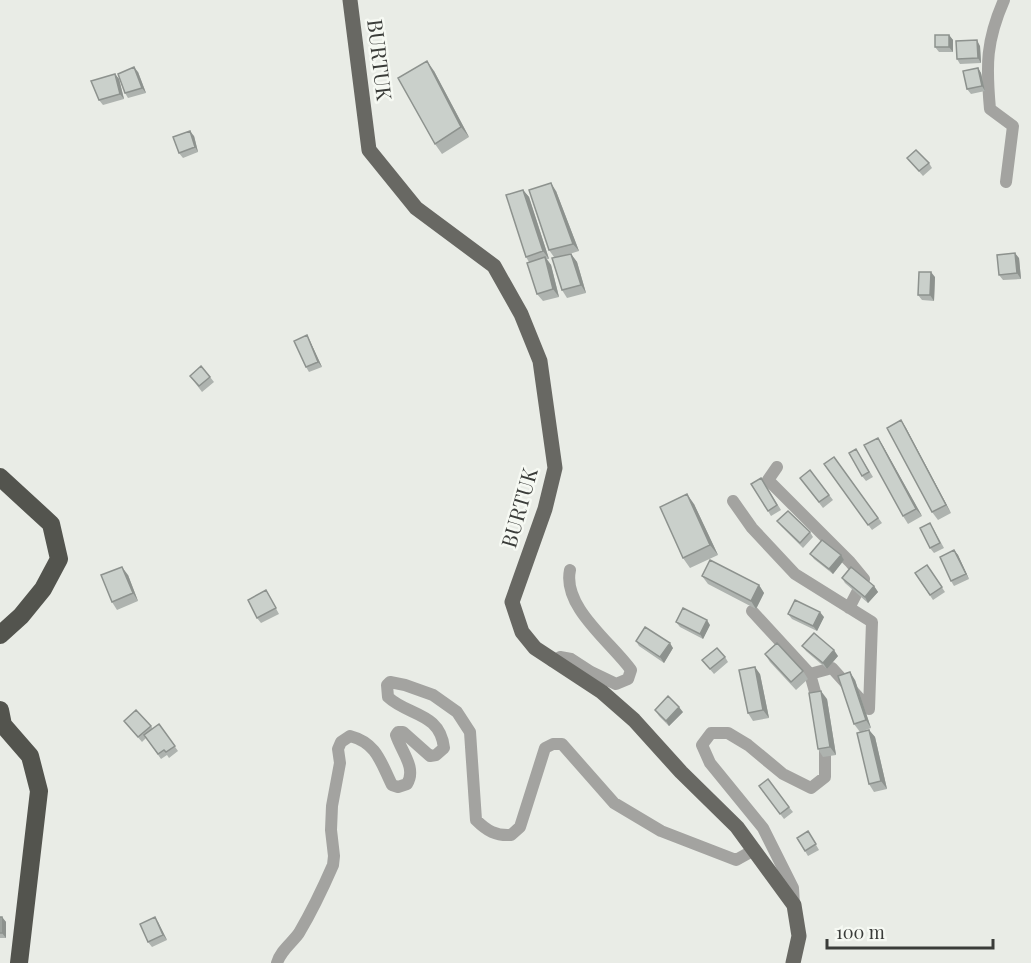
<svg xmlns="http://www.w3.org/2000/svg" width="1031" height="963" viewBox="0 0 1031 963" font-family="'Playfair Display',serif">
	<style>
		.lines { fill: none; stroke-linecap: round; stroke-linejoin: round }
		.street { stroke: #a3a3a0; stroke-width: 12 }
		.primary { stroke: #686863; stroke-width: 15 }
		.highway { stroke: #53544e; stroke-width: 18 }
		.wall { fill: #aeb3af }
		.shaded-wall { fill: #8d928e }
		.building { fill: #cad0cb; stroke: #8d928e; stroke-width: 1.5 }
		.labels { text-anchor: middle; stroke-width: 5; stroke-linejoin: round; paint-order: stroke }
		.street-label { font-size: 21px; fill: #3a3c39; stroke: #f6f9f3 }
	</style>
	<rect width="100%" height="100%" fill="#e9ece6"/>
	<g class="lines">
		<path class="street" d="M1004,0C986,41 986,65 990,109L1013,126L1006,182
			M777,467L768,480L850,562L864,579L849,608
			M733,501L752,528L795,574L872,622L869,709L832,668L810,674L819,706
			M752,611L810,674
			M552,661L560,657L571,659L591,672L616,684L628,679L631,670C612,643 562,607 570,570
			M794,905L793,888L763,828L710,763L702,745L711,733H728L748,745L783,774L811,788L825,777V741
			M277,963C281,950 292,943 299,933C312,911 323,888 333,865L334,856L331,830L332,806L340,763L338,749L341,742L350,736C377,743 381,763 392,785L398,787L407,784C417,768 401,751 396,735L398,732H403L430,756L436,755L444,748C440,712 408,716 388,697L387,685L390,682L405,685L433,695L457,712L470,732L476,820C487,831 496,836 511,835L520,827L545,748L553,744H562L614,803L661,831L736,860L754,850"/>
		<path class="primary" d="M350,0L369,150L416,208L494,266L521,314L540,361L555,468L545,509L512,602L522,632L535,648L602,692L634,720L681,772L737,827L794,905L799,936L793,963"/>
		<path class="highway" d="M0,477L51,524L59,559L43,589L21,616L0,635
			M0,710L3,725L30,756L39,791L19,963"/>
	</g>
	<path class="wall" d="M949,35L953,40V52H939L935,47Z
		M980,46L981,63L960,64L957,59Z
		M978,68L981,73L985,91L971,94L967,89Z
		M434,71L469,137L442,154L435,144Z
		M138,72L146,93L128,98L125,93Z
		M115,74L119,79L124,99L103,105L99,100Z
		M194,136L198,152L183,158L179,153Z
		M907,158L929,163L932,168L923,176Z
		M523,190L529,197L549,259H547L551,265L559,297L543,301L537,294L529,262L526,257Z
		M556,191L579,251L566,255L571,254L577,262L586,293L567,298L562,290L554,257L549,250Z
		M1019,258L1021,279L1003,280L999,275Z
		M935,277L934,301L922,300L918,295Z
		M307,335L310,341L322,367L309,372L306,367Z
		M190,376L210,377L214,382L202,392Z
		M901,420L906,428L951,513L938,520L932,512Z
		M878,438L883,446L922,516L908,524L903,516Z
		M856,449L873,477L866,481L862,476Z
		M834,457L882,523L872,530L824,464Z
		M810,470L833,500L823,508L800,478Z
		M761,478L781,510L771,516L768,511Z
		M694,504L718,555L690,568L683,558Z
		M777,521L810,532L813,537L803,548L781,526Z
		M933,528L944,548L934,553L930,548Z
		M954,550L958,555L969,579L954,586L951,581Z
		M810,554L844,560L833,574L814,559Z
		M927,565L945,592L933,600L915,573Z
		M128,575L138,601L117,610L112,602Z
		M702,576L759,585L764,593L756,609L708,584Z
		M842,578L874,586L878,592L868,603L845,583Z
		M266,590L279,614L261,623L257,618Z
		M788,614L824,617L817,631L792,619Z
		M676,622L710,625L703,639L680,627Z
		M636,641L673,648L664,663L639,646Z
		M802,646L838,656L827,669L806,651Z
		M765,654L803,671L808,679L796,690L770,662Z
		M725,657L728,662L714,674L702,660Z
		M760,674L769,718L753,721L748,713Z
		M855,680L871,728L860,732L854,724Z
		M827,699L836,755L823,757L818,749Z
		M655,710L683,712L669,726L659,716Z
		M124,721L151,726L153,729L159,724L178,751L169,758L167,755L161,759L146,738L142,742Z
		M869,730L875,737L887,789L874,792L869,784Z
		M759,786L789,807L793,812L784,819Z
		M808,831L819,850L808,856L805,851Z
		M0,917H2L6,922V938H0Z
		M158,922L167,940L152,947L148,942Z"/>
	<path class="shaded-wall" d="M949,35L953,40V52L949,47Z
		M977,40L980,46L981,63L978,58Z
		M427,61L434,71L469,137L461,127Z
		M134,67L138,72L146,93L142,88Z
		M978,68L981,73L985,91L982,86Z
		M115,74L119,79L124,99L120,94Z
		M190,131L194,136L198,152L195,147Z
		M551,183L556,191L579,251L573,244Z
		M523,190L529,197L549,259L543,251Z
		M1015,253L1019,258L1021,279L1017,273Z
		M571,254L577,262L586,293L581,285Z
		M545,257L551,265L559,297L553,289Z
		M931,272L935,277L934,301L930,295Z
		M307,335L310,341L322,367L318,362Z
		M901,420L906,428L951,513L946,505Z
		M878,438L883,446L922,516L916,509Z
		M687,494L694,504L718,555L710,545Z
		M954,550L958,555L969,579L966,574Z
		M841,555L844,560L833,574L829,569Z
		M122,567L128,575L138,601L133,593Z
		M759,585L764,593L756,609L751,601Z
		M874,586L878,592L868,603L865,597Z
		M820,612L824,617L817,631L813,626Z
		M707,620L710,625L703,639L700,634Z
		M670,643L673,648L664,663L660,657Z
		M834,650L838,656L827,669L823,663Z
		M755,667L760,674L769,718L763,710Z
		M850,672L855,680L871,728L866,720Z
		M821,691L827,699L836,755L830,747Z
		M679,707L683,712L669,726L666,721Z
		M869,730L875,737L887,789L881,781Z
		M2,917L6,922V938L2,933Z
		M155,917L158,922L167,940L163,935Z"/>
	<path class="building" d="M935,35H949V47H935Z
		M977,40L978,58L957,59L956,41Z
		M427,61L461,127L435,144L398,78Z
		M134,67L142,88L125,93L118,74Z
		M978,68L982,86L967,89L963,71Z
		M115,74L120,94L99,100L91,81Z
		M190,131L195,147L179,153L173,137Z
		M916,150L929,163L919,171L907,158Z
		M551,183L573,244L549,250L529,190Z
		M523,190L543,251L526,257L506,195Z
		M1015,253L1017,273L999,275L997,255Z
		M571,254L581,285L562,290L552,258Z
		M545,257L553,289L537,294L527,263Z
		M919,272H931L930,295H918Z
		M307,335L318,362L306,367L294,341Z
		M201,366L210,377L199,386L190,376Z
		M901,420L946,505L932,512L887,428Z
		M878,438L916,509L903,516L864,445Z
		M856,449L869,472L862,476L849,453Z
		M834,457L878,518L868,525L824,464Z
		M810,470L829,495L819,502L800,478Z
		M761,478L777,505L768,511L751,484Z
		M687,494L710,545L683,558L660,507Z
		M788,511L810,532L800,543L777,521Z
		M930,523L940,543L930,548L920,528Z
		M822,540L841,555L829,569L810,554Z
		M954,550L966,574L951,581L940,557Z
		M710,560L759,585L751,601L702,576Z
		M927,565L942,587L930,595L915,573Z
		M122,567L133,593L112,602L101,575Z
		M851,567L874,586L865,597L842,578Z
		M266,590L276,608L257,618L248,600Z
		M795,600L820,612L813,626L788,614Z
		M683,608L707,620L700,634L676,622Z
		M645,627L670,643L660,657L636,641Z
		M814,633L834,650L823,663L802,646Z
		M777,643L803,671L791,682L765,654Z
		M717,648L725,657L710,669L702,660Z
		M755,667L763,710L748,713L739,670Z
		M850,672L866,720L854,724L838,676Z
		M821,691L830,747L818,749L809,693Z
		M668,696L679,707L666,721L655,710Z
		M136,710L151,726L138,737L124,721Z
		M159,724L175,746L166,752L164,750L158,754L144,735Z
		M869,730L881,781L869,784L857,733Z
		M768,779L789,807L780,814L759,786Z
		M808,831L816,844L805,851L797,838Z
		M0,917H2V933H0Z
		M155,917L163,935L148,942L140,924Z"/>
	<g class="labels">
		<g class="street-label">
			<text transform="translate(379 60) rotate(83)" y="7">BURTUK</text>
			<text transform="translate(520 508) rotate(-74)" y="7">BURTUK</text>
		</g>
	</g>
	<path d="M827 939v9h166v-9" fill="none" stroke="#3a3c39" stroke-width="3"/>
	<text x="836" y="939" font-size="18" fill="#3a3c39" stroke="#f6f9f3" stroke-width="4.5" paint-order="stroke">100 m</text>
</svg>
